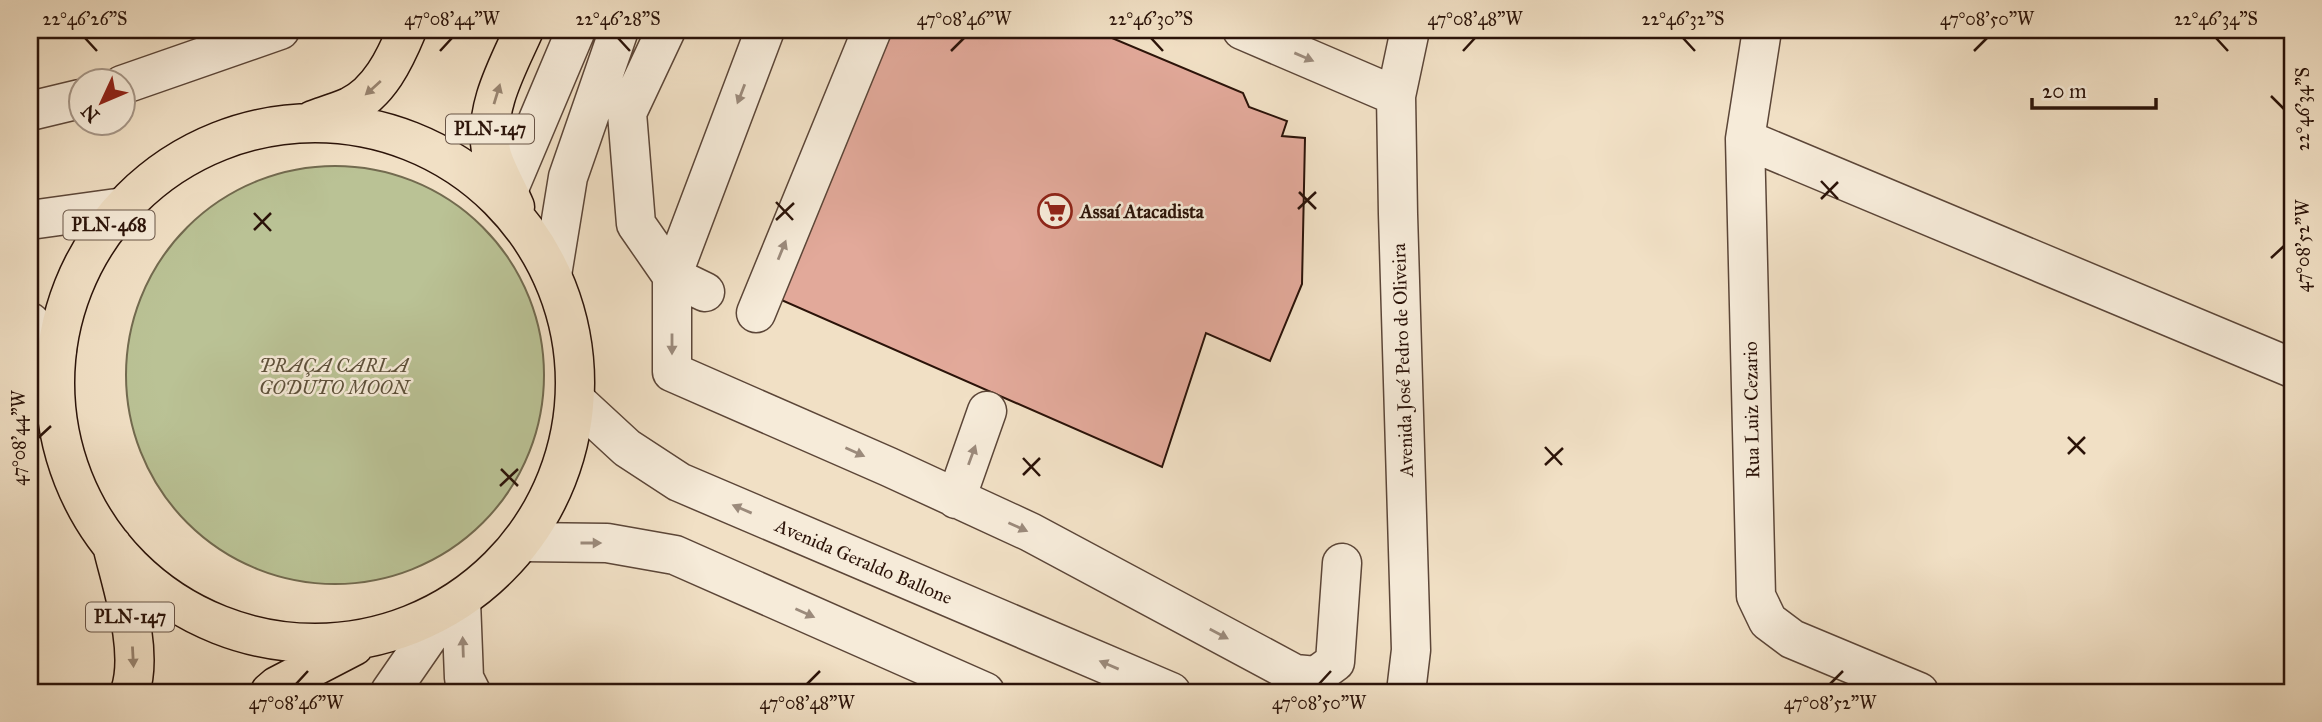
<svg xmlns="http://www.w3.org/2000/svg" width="2322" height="722" viewBox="0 0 2322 722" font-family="'IM FELL Great Primer',serif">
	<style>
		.green { fill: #bac295; stroke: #726a4f; stroke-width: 2 }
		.building { fill: #e2a99a; stroke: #2b1309; stroke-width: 2 }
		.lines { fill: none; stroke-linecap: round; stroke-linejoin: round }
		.minor-casing { stroke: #5c4638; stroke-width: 41 }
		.major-casing { stroke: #2b1309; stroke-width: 41 }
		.minor { stroke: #f6ebd9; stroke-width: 38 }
		.major { stroke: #f1e0c5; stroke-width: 38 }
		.oneway { fill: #9b8a7b }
		.oneway2 { fill: #988470 }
		.ticks { fill: none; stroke: #2b1309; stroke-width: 2.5 }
		.labels { text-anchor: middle; stroke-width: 5; stroke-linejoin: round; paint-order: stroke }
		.shield { fill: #f6ebd9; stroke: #685447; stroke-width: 2 }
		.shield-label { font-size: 18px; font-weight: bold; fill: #2b1309 }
		.poi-label { font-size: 19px; font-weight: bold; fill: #2b1309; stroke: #f6ebd9; text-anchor: start }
		.street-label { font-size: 19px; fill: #2b1309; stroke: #f6ebd9 }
		.park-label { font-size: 19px; font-style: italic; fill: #5d503a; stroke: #f6ebd9 }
		.neatline { fill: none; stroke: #2b1309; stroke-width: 2.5 }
		.ticks-label { font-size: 18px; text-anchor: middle; fill: #2b1309 }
	</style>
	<rect width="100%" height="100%" fill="#f1e0c5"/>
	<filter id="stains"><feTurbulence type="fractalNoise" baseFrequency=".00286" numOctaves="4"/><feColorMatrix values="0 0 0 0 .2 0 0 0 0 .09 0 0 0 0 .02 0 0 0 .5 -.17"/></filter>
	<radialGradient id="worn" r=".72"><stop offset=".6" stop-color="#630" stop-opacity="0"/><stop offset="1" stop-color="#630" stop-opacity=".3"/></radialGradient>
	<path class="green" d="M126 375a209 209 0 1 1 418 0a209 209 0 1 1-418 0Z"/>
	<path class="building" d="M888,30H1093L1243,93L1249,107L1287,121L1282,136L1305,138L1302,284L1270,361L1206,333L1162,467L770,295Z"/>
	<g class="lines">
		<g class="minor-casing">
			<path id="minor" d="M666,30L627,113L636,224L672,276L705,292
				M765,30L672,276V372L889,467L1030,532L1295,674L1316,676L1335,662L1342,563
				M1242,30L1396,96
				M1762,30L1745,139L1756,596L1768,621L1792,639L1919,692
				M122,85L280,30
				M30,111L80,99
				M1745,139L2292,368
				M508,191L576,30
				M30,220L124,207
				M552,275L568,177L619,30
				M756,313L872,30
				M30,322L57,349
				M575,400L627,448L679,482L1171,692
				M956,499L987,411
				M523,542L607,543L675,555L985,692
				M461,601L464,678L471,692
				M390,692L448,608
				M1406,692L1411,650L1398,214L1396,96L1410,30"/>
		</g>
		<g class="major-casing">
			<path id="major" d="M313,120C324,116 337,112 349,107C379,93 395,59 407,30
				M55 383a260 260 0 1 1 520 0a260 260 0 1 1-520 0Z
				M515,207C508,190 494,167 491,151C484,108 507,68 524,30
				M112,545C122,587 144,650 130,692
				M270,692L277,686L354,646"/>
		</g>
		<use href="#minor" class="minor"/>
		<use href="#major" class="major"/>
	</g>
	<defs><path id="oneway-solid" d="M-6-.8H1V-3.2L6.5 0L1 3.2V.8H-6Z" transform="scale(1.75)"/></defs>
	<g class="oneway">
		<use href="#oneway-solid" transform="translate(1304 57) rotate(23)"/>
		<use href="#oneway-solid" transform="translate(741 94) rotate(111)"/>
		<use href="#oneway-solid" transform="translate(782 250) rotate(-68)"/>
		<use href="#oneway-solid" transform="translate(672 344) rotate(90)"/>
		<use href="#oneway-solid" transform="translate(855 452) rotate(24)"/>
		<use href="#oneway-solid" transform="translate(972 455) rotate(-70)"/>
		<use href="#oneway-solid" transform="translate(742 509) rotate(-157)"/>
		<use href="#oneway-solid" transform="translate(1018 527) rotate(24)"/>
		<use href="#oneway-solid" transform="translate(591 543)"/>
		<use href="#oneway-solid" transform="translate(805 613) rotate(24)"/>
		<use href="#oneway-solid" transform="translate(1219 634) rotate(28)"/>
		<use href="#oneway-solid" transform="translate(463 647) rotate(-92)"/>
		<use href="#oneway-solid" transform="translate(1109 665) rotate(-157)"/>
	</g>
	<g class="oneway2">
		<use href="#oneway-solid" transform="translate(373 88) rotate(138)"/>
		<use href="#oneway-solid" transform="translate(497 94) rotate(-73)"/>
		<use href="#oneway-solid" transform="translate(133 657) rotate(87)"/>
	</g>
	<path class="ticks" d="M85,38L97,51M618,38L630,51M1151,38L1163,51M1683,38L1695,51M2216,38L2228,51M440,51L452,38M951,51L964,38M1463,51L1475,38M1974,51L1987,38M2271,96L2284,109M1821,181L1838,199M1299,192L1316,209M1821,199L1838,182M776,202L793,220M1298,209L1316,192M254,213L271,231M776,220L794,203M254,230L271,213M2271,258L2284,246M2068,437L2085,454M38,438L51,426M1545,447L1562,465M2068,454L2085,437M1023,458L1040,476M1545,465L1563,448M501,469L518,486M1023,475L1040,458M500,486L518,469M296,684L308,671M807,684L820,671M1319,684L1331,671M1830,684L1843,671"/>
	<defs>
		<g id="supermarket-ring" transform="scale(1.75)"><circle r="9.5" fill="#f6ebd9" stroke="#8f2418" stroke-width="1.5"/><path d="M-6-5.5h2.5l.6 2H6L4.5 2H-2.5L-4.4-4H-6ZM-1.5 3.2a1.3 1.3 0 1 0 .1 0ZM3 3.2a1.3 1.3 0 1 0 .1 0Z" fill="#8f2418"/></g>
	</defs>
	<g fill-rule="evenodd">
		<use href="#supermarket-ring" x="1055" y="211"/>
	</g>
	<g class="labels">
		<g class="shield">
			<rect x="446" y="114.5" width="88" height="29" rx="5"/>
			<rect x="63.5" y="210.5" width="91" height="29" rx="5"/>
			<rect x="86" y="602.5" width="88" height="29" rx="5"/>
		</g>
		<g class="shield-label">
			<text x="490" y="135">PLN-147</text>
			<text x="109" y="231">PLN-468</text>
			<text x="130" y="623">PLN-147</text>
		</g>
		<g class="poi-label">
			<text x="1080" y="218">Assaí Atacadista</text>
		</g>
		<g class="street-label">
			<text transform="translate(1402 360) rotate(-92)" y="7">Avenida José Pedro de Oliveira</text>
			<text transform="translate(1751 410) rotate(-91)" y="7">Rua Luiz Cezario</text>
			<text transform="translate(864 561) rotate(23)" y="7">Avenida Geraldo Ballone</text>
		</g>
		<g class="park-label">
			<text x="334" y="372">PRAÇA CARLA<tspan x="334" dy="22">GODUTO MOON</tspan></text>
		</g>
	</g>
	<rect width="2322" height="722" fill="none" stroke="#f1e0c5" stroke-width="77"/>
	<g transform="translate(102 102) rotate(226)"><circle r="33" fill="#f6ebd9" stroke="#a59586" stroke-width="2"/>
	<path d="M0-5L12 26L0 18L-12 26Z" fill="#8f2418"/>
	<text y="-10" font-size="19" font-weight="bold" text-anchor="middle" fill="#2b1309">N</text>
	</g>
	<path d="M2032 98v10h124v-10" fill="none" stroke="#2b1309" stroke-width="3.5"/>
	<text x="2042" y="98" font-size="21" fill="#2b1309" stroke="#f6ebd9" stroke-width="5" paint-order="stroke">20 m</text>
	<rect x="38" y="38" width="2246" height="646" class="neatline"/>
	<g class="ticks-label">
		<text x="85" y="25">22°46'26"S</text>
		<text x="452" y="25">47°08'44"W</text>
		<text x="618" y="25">22°46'28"S</text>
		<text x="964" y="25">47°08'46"W</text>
		<text x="1151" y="25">22°46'30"S</text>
		<text x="1475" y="25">47°08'48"W</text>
		<text x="1683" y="25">22°46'32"S</text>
		<text x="1987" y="25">47°08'50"W</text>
		<text x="2216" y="25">22°46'34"S</text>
		<text transform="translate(2303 109) rotate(-90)" y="6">22°46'34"S</text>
		<text transform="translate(2303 246) rotate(-90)" y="6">47°08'52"W</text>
		<text transform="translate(19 438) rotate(-90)" y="6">47°08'44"W</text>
		<text x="296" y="709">47°08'46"W</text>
		<text x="807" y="709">47°08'48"W</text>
		<text x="1319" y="709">47°08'50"W</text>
		<text x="1830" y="709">47°08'52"W</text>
	</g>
	<rect width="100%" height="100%" filter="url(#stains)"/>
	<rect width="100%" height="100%" fill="url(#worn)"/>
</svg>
